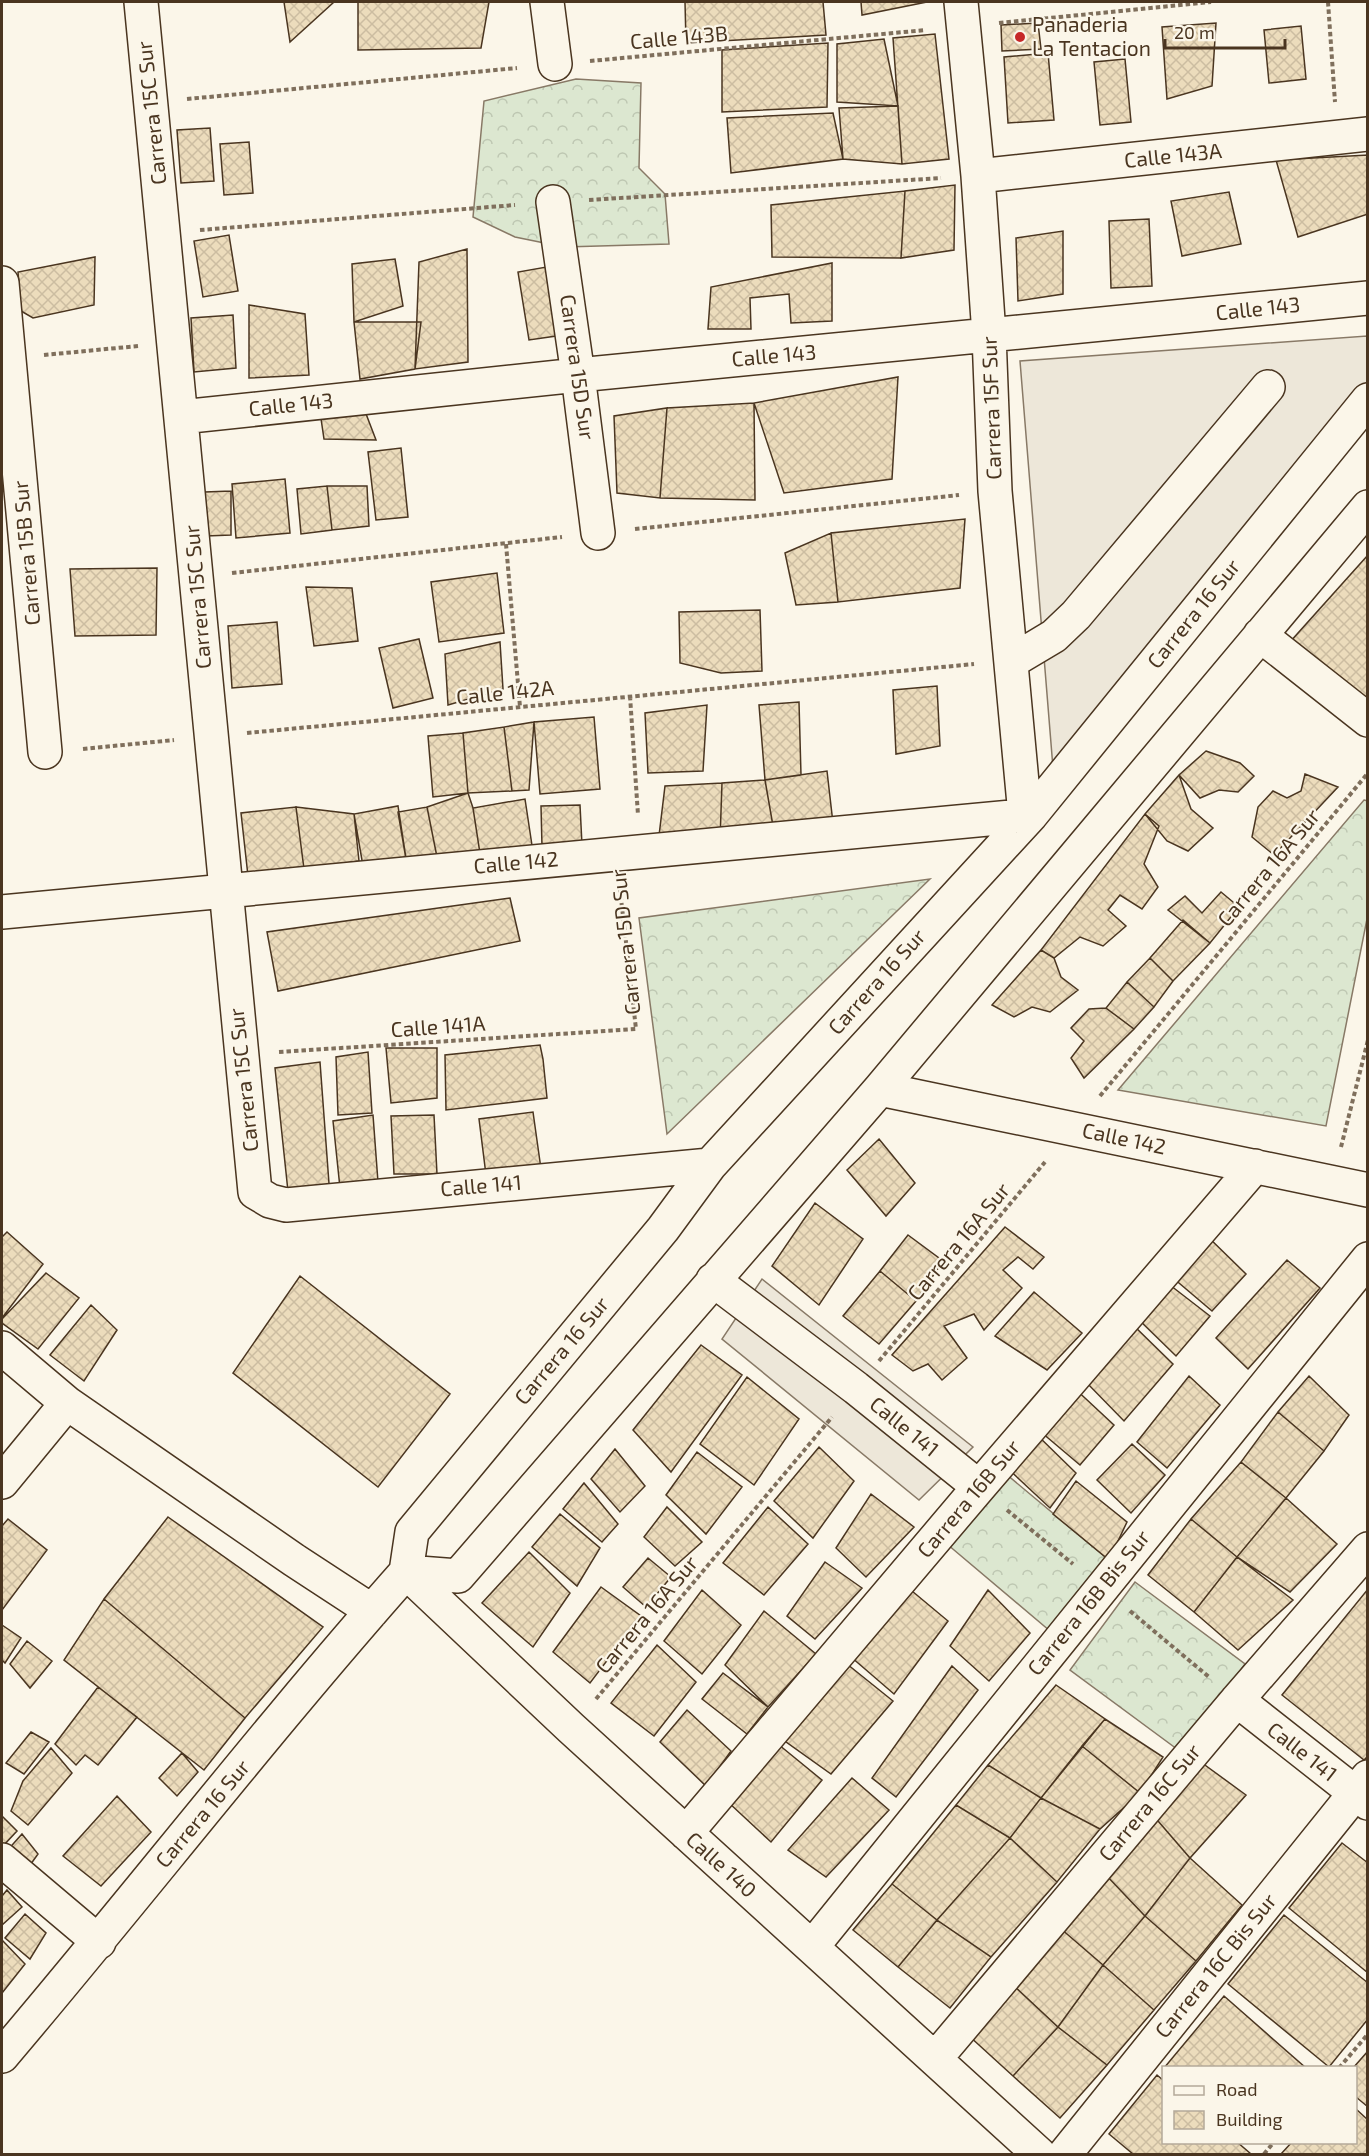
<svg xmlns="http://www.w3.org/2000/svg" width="1369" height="2156" viewBox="0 0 1369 2156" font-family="'Exo 2',sans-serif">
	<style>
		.forest { fill: url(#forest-crowns); stroke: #887966; stroke-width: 1.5 }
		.parking { fill: #ede7d9; stroke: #887966; stroke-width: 1.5 }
		.building { fill: url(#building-cross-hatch); stroke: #4a3520; stroke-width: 1.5 }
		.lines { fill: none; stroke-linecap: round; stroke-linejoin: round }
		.minor-casing { stroke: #4a3520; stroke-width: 36 }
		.path { stroke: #7f6f5c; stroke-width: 4; stroke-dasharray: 4.5 3; stroke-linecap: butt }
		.minor { stroke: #fbf6e9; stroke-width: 33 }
		.poi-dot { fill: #c62828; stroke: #fbf6e9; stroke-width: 2 }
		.labels { text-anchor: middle; stroke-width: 4.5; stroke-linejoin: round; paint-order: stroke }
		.poi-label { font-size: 21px; fill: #4a3520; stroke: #fbf6e9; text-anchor: start }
		.street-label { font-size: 21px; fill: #4a3520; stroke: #fbf6e9 }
	</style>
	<defs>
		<pattern id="forest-crowns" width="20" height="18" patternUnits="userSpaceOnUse" patternTransform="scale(1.5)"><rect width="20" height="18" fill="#dce7d0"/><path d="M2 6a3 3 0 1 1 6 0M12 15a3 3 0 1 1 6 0" fill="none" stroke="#bec7b2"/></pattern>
		<pattern id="building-cross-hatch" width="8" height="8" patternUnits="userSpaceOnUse" patternTransform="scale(1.5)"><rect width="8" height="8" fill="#ecdcbc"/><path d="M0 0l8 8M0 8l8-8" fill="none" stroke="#ccbda1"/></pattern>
	</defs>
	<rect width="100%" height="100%" fill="#fbf6e9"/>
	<path class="forest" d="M576,79L641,83L639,168L665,194L669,244L564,247L515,237L473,217L484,101Z
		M1364,800L1368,801L1367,919L1326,1126L1118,1090Z
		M930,879L667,1134L639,918Z
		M1000,1469L1109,1560L1050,1631L941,1539Z
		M1135,1582L1245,1664L1181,1752L1070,1670Z"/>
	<path class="parking" d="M1367,336V396L1053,768L1020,361Z
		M762,1279L973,1447L919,1500L722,1339Z"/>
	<path class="building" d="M284,2H334L290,42Z
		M358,2H489L481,48L358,50Z
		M685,2H823L826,35L686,43Z
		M861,2H927L862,15Z
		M1038,23L1041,49L1002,51L1001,25Z
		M1216,23L1212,86L1167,99L1162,27Z
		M1301,26L1306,79L1269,83L1264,30Z
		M935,34L949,159L902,164L893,38Z
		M884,39L898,106L837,102V44Z
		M828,43L827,107L722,112V50Z
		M1048,53L1054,120L1008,123L1004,57Z
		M1125,59L1131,122L1100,125L1094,62Z
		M898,106L902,164L843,159L839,108Z
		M833,113L843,159L731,173L727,118Z
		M210,128L214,181L181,183L177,130Z
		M249,142L253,193L224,195L220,144Z
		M1368,155V214L1298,237L1276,160Z
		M955,185L954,250L901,258L905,191Z
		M905,191L901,258L772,257L771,205Z
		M1229,192L1241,244L1182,256L1171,201Z
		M1149,219L1152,286L1111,288L1109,221Z
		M1063,231V294L1018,301L1016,238Z
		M229,235L238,291L203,297L194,241Z
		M467,249L468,362L415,369L419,262Z
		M95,257L94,305L33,318L21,311L18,272Z
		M395,259L403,306L354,322L352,264Z
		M832,263V321L791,323L789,294L750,298L751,329H708L711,287Z
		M552,266L563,335L529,340L518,272Z
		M249,305L305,314L309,375L249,378Z
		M233,315L236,368L194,372L191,318Z
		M354,322H421L415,369L360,379Z
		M898,377L892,479L784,493L754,403Z
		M754,403L755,500L660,498L667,408Z
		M319,405L363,406L376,440L324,439Z
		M667,408L660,498L617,493L614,416Z
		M401,448L408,517L376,520L368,452Z
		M285,479L290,533L236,538L232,484Z
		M327,486H367L369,526L332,530Z
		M327,486L332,530L301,534L297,489Z
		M231,491V535L206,536L205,492Z
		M965,519L960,588L838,602L831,533Z
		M831,533L838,602L796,605L785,553Z
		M1368,555V701L1290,642Z
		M157,568L156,635L75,636L70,569Z
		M497,573L504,633L439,642L431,582Z
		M306,587L352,588L358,641L314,646Z
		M760,610L762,671L721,673L680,663L679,612Z
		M277,622L282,684L232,688L228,626Z
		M419,639L433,698L393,708L379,648Z
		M500,642L503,689L448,705L445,654Z
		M937,686L940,746L896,754L893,690Z
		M799,702L801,775L765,780L759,705Z
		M707,705L703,771L648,773L645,713Z
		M594,717L600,789L540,794L534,722Z
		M534,722L529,790L512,791L504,727Z
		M504,727L512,791L468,793L463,733Z
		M463,733L468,793L433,797L428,736Z
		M1206,751L1240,763L1254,776L1238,792L1219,790L1200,798L1179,775Z
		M827,771L834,832L773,826L765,780Z
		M1305,774L1338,787L1274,855L1252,837L1258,807L1273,791L1287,798L1301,791Z
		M1179,775L1191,809L1213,828L1188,851L1167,841L1145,814Z
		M765,780L773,826L720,840L722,783Z
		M722,783L720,840L658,844L665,786Z
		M468,793L473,808L481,860L439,867L427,807Z
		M525,799L533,852L481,860L473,808Z
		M580,805L582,845L542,847L541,806Z
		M398,806L407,865L364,872L354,814Z
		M296,807L304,869L248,876L241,813Z
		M296,807L354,814L359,861L304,869Z
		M427,807L439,867L407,865L398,812Z
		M1145,814L1159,826L1144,864L1158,887L1142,909L1120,895L1108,910L1126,926L1103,946L1080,937L1054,958L1041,950Z
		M1221,892L1239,907L1210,943L1168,910L1185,896L1202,913Z
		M510,898L520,941L278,991L267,932Z
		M1183,920L1210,943L1173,981L1150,958Z
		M1041,950L1054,958L1061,977L1078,990L1050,1012L1032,1007L1014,1017L992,1005Z
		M1150,958L1173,981L1154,1007L1127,982Z
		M1127,982L1154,1007L1134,1029L1106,1008Z
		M1106,1008L1134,1029L1084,1078L1071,1058L1084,1041L1071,1028L1089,1009Z
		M540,1045L543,1059L547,1098L446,1110L445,1055Z
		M386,1048H437V1098L391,1103Z
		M368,1052L372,1113L338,1115L336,1057Z
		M320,1062L330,1197L289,1201L275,1068Z
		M533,1112L542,1176L487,1183L479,1119Z
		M373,1115L378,1182L340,1188L333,1121Z
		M434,1115L437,1174H394L391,1116Z
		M879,1139L915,1183L886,1216L847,1170Z
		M815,1203L863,1239L819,1305L772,1266Z
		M1005,1227L1044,1257L1033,1269L1018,1257L1003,1270L1022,1288L984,1330L974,1314L944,1326L967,1358L942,1380L928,1364L913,1371L892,1355Z
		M7,1232L43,1264L2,1318V1237Z
		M1203,1232L1246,1274L1212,1311L1166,1272Z
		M908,1235L943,1261L916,1301L880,1271Z
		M1287,1260L1320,1288L1248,1369L1216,1338Z
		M880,1271L916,1301L879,1344L843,1316Z
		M46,1273L79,1298L38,1349L2,1323V1319Z
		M300,1276L450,1394L378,1487L233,1373Z
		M1166,1282L1210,1316L1176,1356L1137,1318Z
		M1034,1292L1082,1333L1047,1370L995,1336Z
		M91,1305L117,1330L84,1381L50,1355Z
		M1129,1321L1173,1364L1124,1421L1084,1380Z
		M701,1345L742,1375L671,1472L633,1430Z
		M1189,1376L1220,1405L1167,1468L1137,1442Z
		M1309,1376L1349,1415L1324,1451L1278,1412Z
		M747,1377L799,1419L754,1485L700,1444Z
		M1071,1385L1114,1425L1080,1465L1035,1427Z
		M1278,1412L1324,1451L1286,1498L1241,1462Z
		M1033,1431L1076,1473L1050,1508L1004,1465Z
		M1132,1444L1165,1475L1131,1513L1097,1480Z
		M819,1447L854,1481L813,1538L774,1501Z
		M615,1449L645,1486L620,1512L591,1479Z
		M697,1452L742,1487L706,1534L666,1495Z
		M1241,1462L1286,1498L1237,1557L1191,1519Z
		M1076,1481L1127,1522L1109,1560L1053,1514Z
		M584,1483L618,1524L602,1542L563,1509Z
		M871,1494L914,1527L866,1577L836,1548Z
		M1286,1498L1337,1544L1290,1592L1237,1557Z
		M667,1507L702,1542L675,1566L644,1537Z
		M768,1507L808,1544L764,1595L723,1563Z
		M560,1514L600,1548L577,1586L532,1547Z
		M168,1517L323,1627L245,1718L104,1599Z
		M8,1519L47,1550L2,1610V1526Z
		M1191,1519L1237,1557L1194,1612L1148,1575Z
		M529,1552L570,1593L533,1647L482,1603Z
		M1237,1557L1293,1600L1238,1650L1194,1612Z
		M648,1558L671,1577L646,1607L623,1587Z
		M825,1562L862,1588L815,1639L787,1616Z
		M906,1586L948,1621L894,1694L851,1657Z
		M601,1587L641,1616L590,1683L553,1652Z
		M1368,1589V1756L1364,1760L1282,1695Z
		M702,1590L741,1625L702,1674L664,1641Z
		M988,1590L1030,1633L989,1681L950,1646Z
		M104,1599L245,1718L204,1770L64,1660Z
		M764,1611L816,1654L768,1707L725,1665Z
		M2,1625L21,1638L5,1663L2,1660Z
		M27,1641L52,1661L30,1688L10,1664Z
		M657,1645L696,1682L654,1736L611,1703Z
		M842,1660L893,1701L831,1774L782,1739Z
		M952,1666L978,1690L896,1797L872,1778Z
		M723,1673L768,1707L747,1734L702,1699Z
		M1056,1685L1105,1719L1041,1798L988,1765Z
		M98,1687L137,1717L98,1765L85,1755L76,1765L55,1744Z
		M687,1710L731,1751L706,1786L660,1742Z
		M1105,1719L1163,1757L1140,1793L1082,1746Z
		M31,1732L49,1742L24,1774L6,1763Z
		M773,1740L822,1780L771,1842L729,1803Z
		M1082,1746L1140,1793L1100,1829L1041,1798Z
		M51,1748L72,1773L28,1825L11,1811L23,1781Z
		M182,1753L198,1772L177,1796L159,1778Z
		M1198,1760L1246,1795L1190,1858L1152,1814Z
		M988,1765L1041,1798L1010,1838L956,1805Z
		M852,1778L889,1810L826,1877L788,1850Z
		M117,1796L151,1832L101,1886L63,1856Z
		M1041,1798L1100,1829L1057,1882L1010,1838Z
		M956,1805L1010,1838L937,1920L892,1884Z
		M1152,1814L1190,1858L1145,1916L1104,1873Z
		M2,1816L17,1831L2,1847Z
		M22,1834L38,1854L28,1868L5,1853Z
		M1010,1838L1057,1882L991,1957L937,1920Z
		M1342,1843L1368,1863V1973L1289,1908Z
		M1190,1858L1242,1905L1196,1961L1145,1916Z
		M1104,1873L1145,1916L1103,1965L1060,1928Z
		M892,1884L937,1920L898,1967L853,1930Z
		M7,1890L22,1907L2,1925V1896Z
		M25,1914L46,1933L30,1959L5,1938Z
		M1284,1915L1368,1983V2019L1329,2067L1228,1984Z
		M1145,1916L1196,1961L1154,2010L1103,1965Z
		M937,1920L991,1957L950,2008L898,1967Z
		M1060,1928L1103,1965L1058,2027L1013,1985Z
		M2,1940L25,1964L2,1993Z
		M1103,1965L1154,2010L1107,2065L1058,2027Z
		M1013,1985L1058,2027L1013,2076L968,2035Z
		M1224,1996L1306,2068H1164Z
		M1058,2027L1107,2065L1060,2118L1013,2076Z
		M1368,2051V2107L1356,2097V2068H1353Z
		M1157,2075L1164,2081V2142H1237L1251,2154H1133L1109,2134Z
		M1356,2109L1368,2120V2154H1281L1292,2142H1356Z"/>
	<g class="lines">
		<g class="minor-casing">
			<path id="minor" d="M141,2L255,1192L270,1201L286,1205L710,1165
				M547,2L555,64
				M961,2L978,176L989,335L995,491L1025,815
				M978,176L1368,134
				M553,202L578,375L598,533
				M2,283L45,752
				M181,417L578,375L1368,298
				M1260,635L1368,720
				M1012,661L1054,636L1076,615L1268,387
				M2,912L1031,815
				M880,1089L1368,1190
				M713,1280L856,1388L979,1487
				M2,1348L67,1403L294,1560L372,1611
				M2,1482L67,1403
				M406,1572L458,1576L880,1089L1368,507
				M406,1572L571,1728L1039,2154
				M1237,1700L1368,1803
				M686,1833L979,1487L1255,1166
				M2,1860L99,1942
				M812,1947L1368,1259
				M2,2056C138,1896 266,1730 406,1572L412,1532L663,1229L710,1165L1031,815L1368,400
				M935,2059L1237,1700L1368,1549
				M1065,2154L1368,1777"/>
		</g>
		<path class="path" d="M1328,2L1335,102
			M999,23L1211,2
			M590,61L926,30
			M187,99L517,68
			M589,200L941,178
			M200,230L515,205
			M44,355L138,346
			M635,529L959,495
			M506,544L520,707
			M232,573L562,537
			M630,696L638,815
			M247,733L974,664
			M83,749L174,740
			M279,1052L636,1029L620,890
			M1100,1096L1368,773
			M1341,1147L1368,1040
			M879,1361L1045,1162
			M1007,1510L1073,1564
			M1130,1611L1209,1677
			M596,1699L832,1417
			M1339,2068L1368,2034
			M1264,2154L1274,2142"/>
		<use href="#minor" class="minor"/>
	</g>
	<circle class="poi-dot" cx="1020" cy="37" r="6"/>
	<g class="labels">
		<g class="poi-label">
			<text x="1032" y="32">Panaderia<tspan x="1032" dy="24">La Tentacion</tspan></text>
		</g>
		<g class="street-label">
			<text transform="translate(679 38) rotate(-5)" y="7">Calle 143B</text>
			<text transform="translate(152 113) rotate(-96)" y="7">Carrera 15C Sur</text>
			<text transform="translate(1173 156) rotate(-6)" y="7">Calle 143A</text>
			<text transform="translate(1258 309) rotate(-6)" y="7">Calle 143</text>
			<text transform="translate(774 356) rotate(-5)" y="7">Calle 143</text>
			<text transform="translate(577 367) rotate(82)" y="7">Carrera 15D Sur</text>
			<text transform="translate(291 405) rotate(-6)" y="7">Calle 143</text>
			<text transform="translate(992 408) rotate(-92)" y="7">Carrera 15F Sur</text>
			<text transform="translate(27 553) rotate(-95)" y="7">Carrera 15B Sur</text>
			<text transform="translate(198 597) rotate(-95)" y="7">Carrera 15C Sur</text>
			<text transform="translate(1194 614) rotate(-51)" y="7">Carrera 16 Sur</text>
			<text transform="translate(505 693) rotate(-6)" y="7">Calle 142A</text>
			<text transform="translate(516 863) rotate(-5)" y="7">Calle 142</text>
			<text transform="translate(1269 868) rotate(-50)" y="7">Carrera 16A Sur</text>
			<text transform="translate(626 942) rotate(-96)" y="7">Carrera 15D Sur</text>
			<text transform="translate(877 982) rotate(-48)" y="7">Carrera 16 Sur</text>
			<text transform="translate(438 1027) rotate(-4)" y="7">Calle 141A</text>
			<text transform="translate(244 1080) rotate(-96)" y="7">Carrera 15C Sur</text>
			<text transform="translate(1124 1139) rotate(12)" y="7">Calle 142</text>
			<text transform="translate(481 1186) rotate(-5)" y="7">Calle 141</text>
			<text transform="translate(959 1242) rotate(-50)" y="7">Carrera 16A Sur</text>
			<text transform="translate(562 1351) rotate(-50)" y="7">Carrera 16 Sur</text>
			<text transform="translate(904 1427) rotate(39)" y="7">Calle 141</text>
			<text transform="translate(969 1499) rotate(-50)" y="7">Carrera 16B Sur</text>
			<text transform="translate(1089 1603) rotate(-51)" y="7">Carrera 16B Bis Sur</text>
			<text transform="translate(647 1615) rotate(-50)" y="7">Carrera 16A Sur</text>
			<text transform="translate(1302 1752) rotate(38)" y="7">Calle 141</text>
			<text transform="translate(1150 1803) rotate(-50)" y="7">Carrera 16C Sur</text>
			<text transform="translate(203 1814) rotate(-50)" y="7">Carrera 16 Sur</text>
			<text transform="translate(721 1865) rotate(42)" y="7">Calle 140</text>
			<text transform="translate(1216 1966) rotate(-51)" y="7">Carrera 16C Bis Sur</text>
		</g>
	</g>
	<rect width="1369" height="2156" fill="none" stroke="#4a3520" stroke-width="6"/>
	<rect x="1162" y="2066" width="195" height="78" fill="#fbf6e9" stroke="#b4a999" stroke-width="1.5"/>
	<rect x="1174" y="2086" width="30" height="9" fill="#fbf6e9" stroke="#b4a999" stroke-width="1.5"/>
	<text x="1216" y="2096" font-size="18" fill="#4a3520">Road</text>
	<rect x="1174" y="2111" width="30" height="18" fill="url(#building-cross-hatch)" stroke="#b4a999" stroke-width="1.5"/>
	<text x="1216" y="2126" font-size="18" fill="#4a3520">Building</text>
	<path d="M1165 39v9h120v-9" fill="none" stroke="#4a3520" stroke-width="3"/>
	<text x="1174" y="39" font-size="18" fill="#4a3520" stroke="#fbf6e9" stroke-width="4.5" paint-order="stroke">20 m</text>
</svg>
